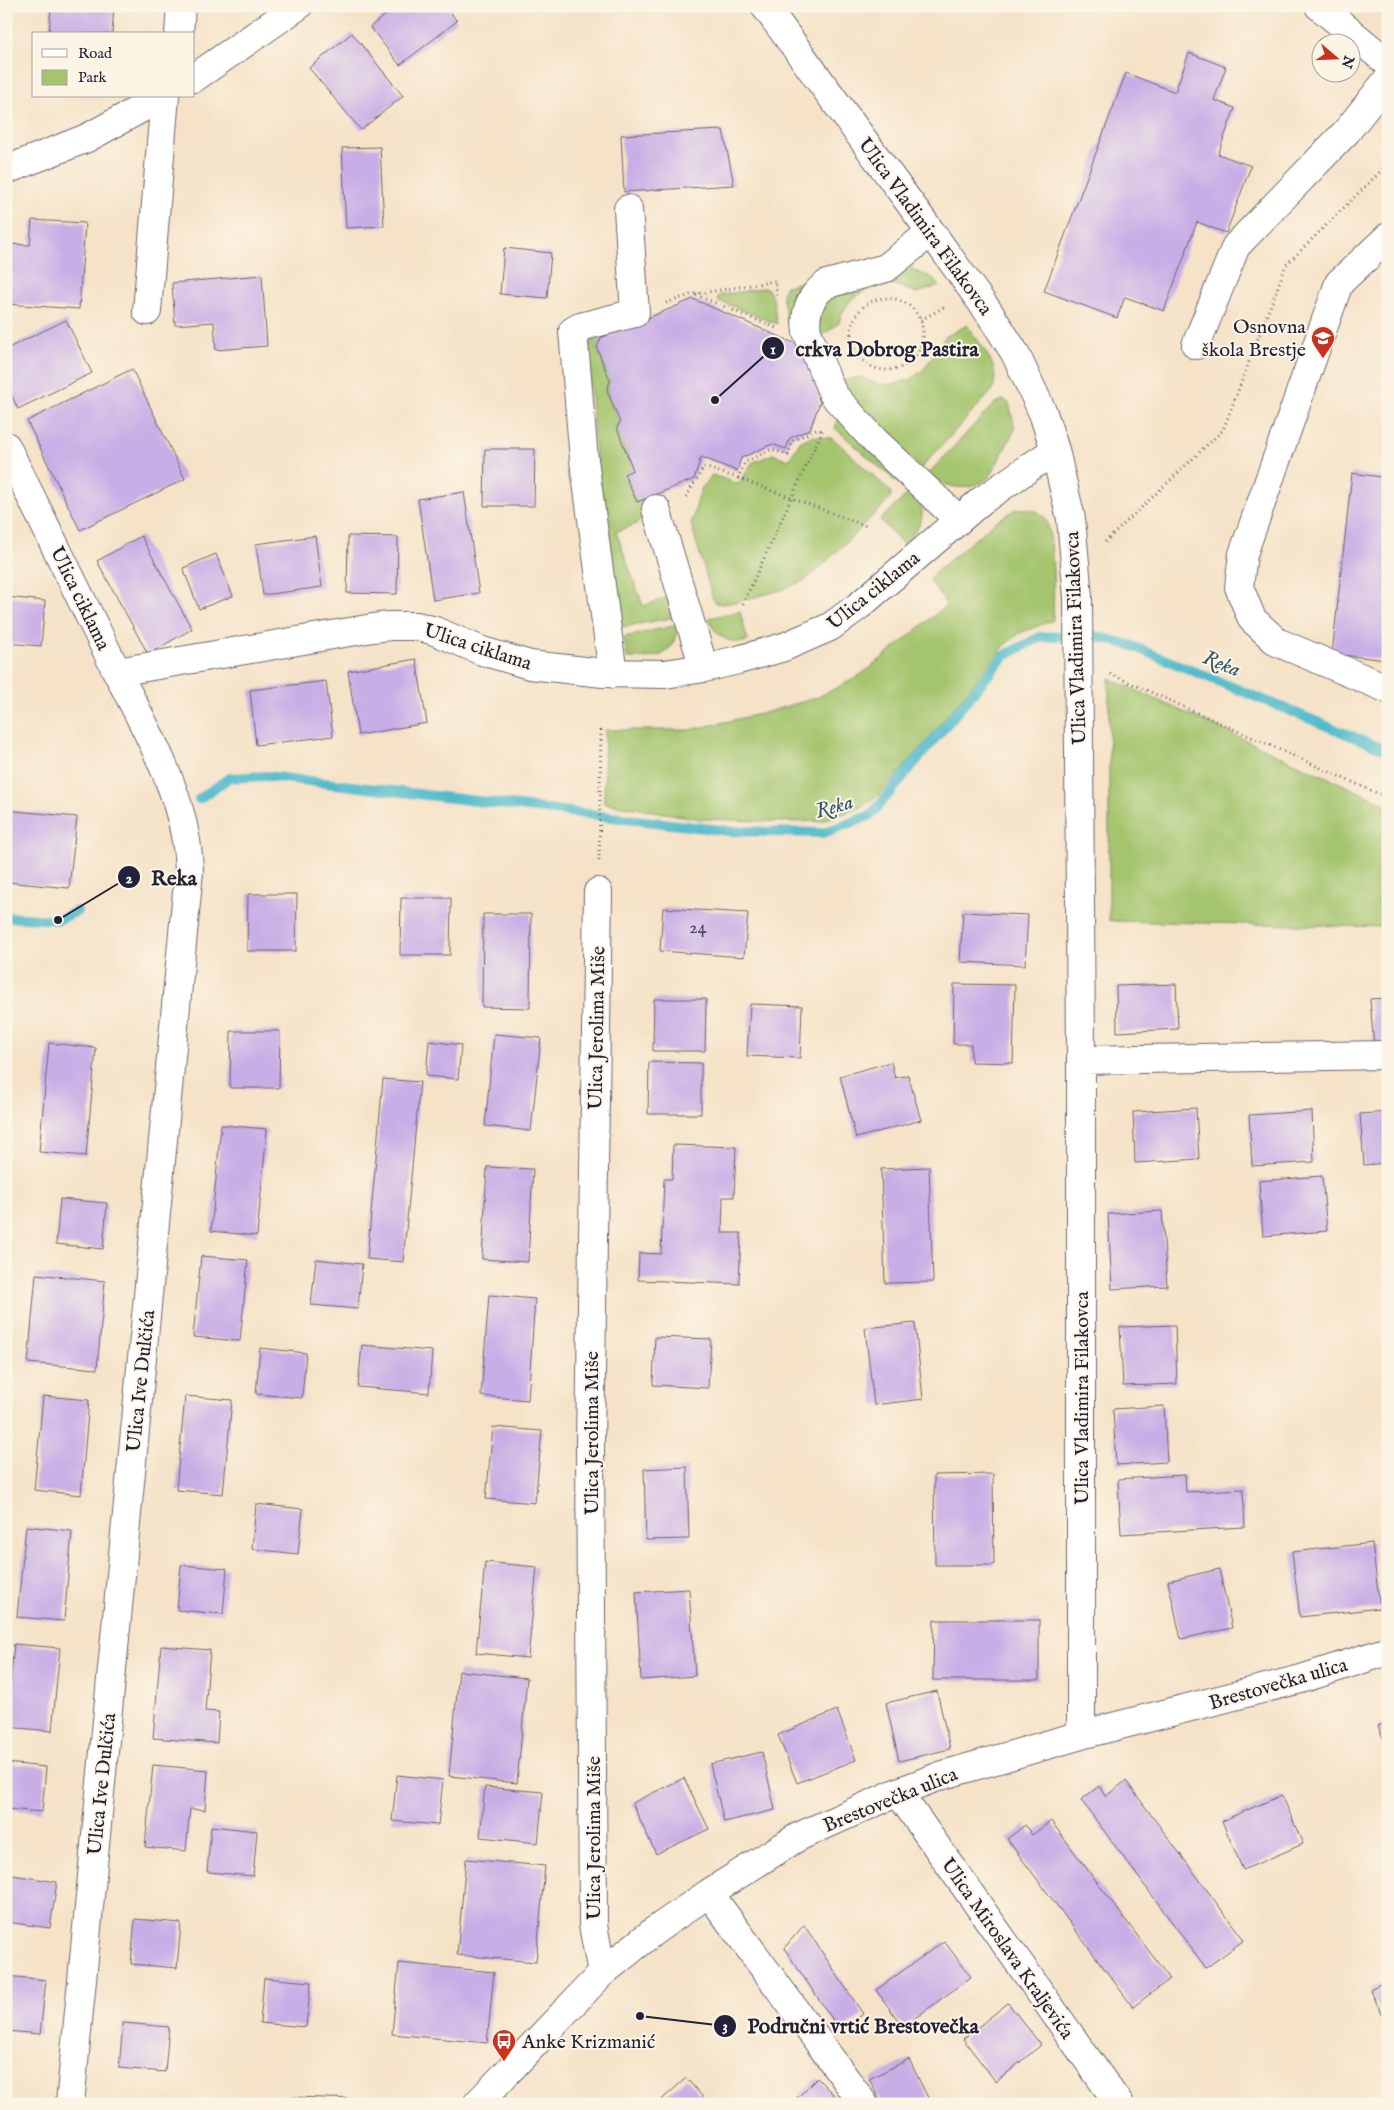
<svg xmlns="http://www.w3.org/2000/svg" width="1394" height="2110" viewBox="0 0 1394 2110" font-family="'IM FELL English',serif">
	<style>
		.green { fill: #a4c56e; stroke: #637454 }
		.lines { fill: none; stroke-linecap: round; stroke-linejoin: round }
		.stream { stroke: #4eb9cb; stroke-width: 10 }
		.building { fill: #c8aee6 }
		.minor-casing { stroke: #6c656c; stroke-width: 30 }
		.path { stroke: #6c656c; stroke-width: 3; stroke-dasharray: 1 4; stroke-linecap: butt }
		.minor { stroke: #fff; stroke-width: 28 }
		.labels { text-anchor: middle; stroke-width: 4; stroke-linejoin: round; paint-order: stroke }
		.number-label { font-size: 18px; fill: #4c4566 }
		.street-label { font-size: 20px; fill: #22223b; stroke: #fcf5e5 }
		.poi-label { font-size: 20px; fill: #22223b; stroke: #fcf5e5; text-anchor: end }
		.water-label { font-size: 21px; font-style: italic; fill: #31576d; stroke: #fcf5e5 }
		.leader { fill: none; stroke: #22223b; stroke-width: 2 }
		.callout-dot { fill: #22223b; stroke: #fcf5e5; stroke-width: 2 }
		.mark-label { font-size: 15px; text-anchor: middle; font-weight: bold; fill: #fff }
		.callout-label { font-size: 21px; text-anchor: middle; font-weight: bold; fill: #22223b; stroke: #fcf5e5; stroke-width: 4; stroke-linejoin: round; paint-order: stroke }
	</style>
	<rect width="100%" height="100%" fill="#fcf5e5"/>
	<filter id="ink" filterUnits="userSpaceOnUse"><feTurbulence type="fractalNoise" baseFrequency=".02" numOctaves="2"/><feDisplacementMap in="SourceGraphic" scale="10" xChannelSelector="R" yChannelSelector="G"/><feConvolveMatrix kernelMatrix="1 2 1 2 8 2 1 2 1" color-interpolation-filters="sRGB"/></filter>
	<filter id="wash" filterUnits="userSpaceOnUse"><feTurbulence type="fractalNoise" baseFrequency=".0096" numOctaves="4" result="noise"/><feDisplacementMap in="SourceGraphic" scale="20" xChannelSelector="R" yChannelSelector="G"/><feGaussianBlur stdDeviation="1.12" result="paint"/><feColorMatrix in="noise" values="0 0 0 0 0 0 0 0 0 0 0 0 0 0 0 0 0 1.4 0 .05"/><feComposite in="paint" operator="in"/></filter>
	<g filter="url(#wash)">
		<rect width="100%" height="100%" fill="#f5e2c7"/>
		<path class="green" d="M912,268C924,278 929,271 939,286L917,293L893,284L870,287L850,301L841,315L839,323L819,338L817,329L823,300L886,281Z
			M825,276L796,320L787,323L782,294L786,286Z
			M763,288H767L773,298L777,324L719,301L717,298L721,295Z
			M648,318L601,338L597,348L610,381L607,391L620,422L617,428L633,470L625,474L637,502L641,500C648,527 637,522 616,532L643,606L666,598L669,599L676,617L622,627L595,452L587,347L599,333Z
			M967,325C980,345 1003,367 992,391L921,468L885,438L840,381L860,377L877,384L890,385L910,380L925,368L945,337Z
			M1003,400L1009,403L1015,429L991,475C973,493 947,490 928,474L995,403Z
			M840,416L901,484L895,481L835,428Z
			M811,436L831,438L837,442L890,491L891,495L889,500L821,567L804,581L778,591L736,602L721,604L716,603L713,599L691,524L701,489L712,475L739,484L752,463L773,454L789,460L800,442Z
			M912,490C930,514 922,526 903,544L880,520Z
			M1016,509C1025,508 1039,509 1045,518C1054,532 1054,601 1053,620L1020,633L1007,643L914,756L879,795L862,807L821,821L790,822L701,819L604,803L605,730H690L764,713L818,697L854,679L871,667L947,605L930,581V577L995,522Z
			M740,611L748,641C732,646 712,635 709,618Z
			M678,625C673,660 656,658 627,658L624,637Z
			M1109,678L1388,805V927L1109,921Z"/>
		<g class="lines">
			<path class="stream" d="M199,799L229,778L267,776L729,831L823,833L871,815L1004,656L1040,637L1091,635L1130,645L1388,751
				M6,917L58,920L77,911"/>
		</g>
		<g id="blocks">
			<path class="building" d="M51,6H114L112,34H49Z
				M397,6H446L457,21L400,65L370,27Z
				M352,33L403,96L361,130L309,68Z
				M1189,53L1226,67L1214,100L1235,108L1218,154L1251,166L1226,233L1197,222L1164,311L1125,297L1117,318L1044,291L1126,73L1175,92Z
				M723,130L734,185L624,192L621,135Z
				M380,147L384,226L346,228L342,148Z
				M32,220L85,223L79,309L6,304V244L30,245Z
				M504,248L551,253L547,298L500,294Z
				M262,275L267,346L216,350L214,322L175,325L172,283Z
				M693,299L794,343L821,331L844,385L818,397L820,402L810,429L790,438L786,449L772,444L741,458L737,471L701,457L694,479L637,502L624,474L633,470L617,428L620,422L607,391L610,381L597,348L601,338Z
				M66,320L92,373L18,409L6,384V349Z
				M132,369L185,479L80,530L27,421Z
				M485,449H535L534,506H484Z
				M1352,473L1388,478V660L1332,654Z
				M464,492L479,593L433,600L418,499Z
				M141,536L192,629L148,654L97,561Z
				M315,536L322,587L263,595L256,544Z
				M348,536L398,537L397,594L347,593Z
				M216,554L233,596L199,609L183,568Z
				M6,597L45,601L41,646L6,643Z
				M416,659L427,723L358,735L348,671Z
				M326,681L333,736L256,745L250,690Z
				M6,810L77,817L69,888L6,882Z
				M248,894H297L296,951H247Z
				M401,898H451L450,955H400Z
				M663,908L748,913L744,957L660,951Z
				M963,912L1028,915L1025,965L960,962Z
				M483,914H531L530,1008L482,1007Z
				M954,984L1015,985L1013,1063L971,1062V1044H953Z
				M1176,984L1178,1029L1117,1032L1116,986Z
				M1388,998V1047L1374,1048L1370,999Z
				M654,999H706L705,1051H653Z
				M750,1004L802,1006L800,1058L747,1056Z
				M231,1031H280L279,1088H230Z
				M494,1034L541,1038L531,1131L485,1126Z
				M429,1041L461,1045L458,1079L426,1076Z
				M49,1043L96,1048L86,1156L39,1152Z
				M649,1062L701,1063V1114H648Z
				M891,1062L895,1078L908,1075L921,1120L856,1138L840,1076Z
				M383,1079L420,1082L403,1262L367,1259Z
				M1196,1108L1199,1159L1135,1163L1133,1112Z
				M1312,1111L1314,1162L1252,1166L1249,1115Z
				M1388,1112V1163L1364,1165L1360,1114Z
				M221,1125L267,1129L257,1236L211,1231Z
				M673,1145L736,1147L734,1197H723L722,1233H741L739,1284L638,1280L639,1253L661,1254L664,1179H672Z
				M487,1167L533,1169L528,1262L482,1259Z
				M929,1167L933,1282L885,1283L881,1169Z
				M1322,1176L1327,1231L1263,1236L1259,1181Z
				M60,1199L107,1203L103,1249L56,1244Z
				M1162,1211L1167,1286L1112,1289L1108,1214Z
				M201,1256L248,1260L240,1341L193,1337Z
				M316,1259L362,1264L358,1309L311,1305Z
				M36,1274L105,1281L97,1369L28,1363Z
				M489,1295L535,1299L528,1400L481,1396Z
				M915,1323L923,1399L874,1405L865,1328Z
				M1175,1325L1177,1384L1123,1386L1120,1327Z
				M655,1337L711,1339L708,1388L653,1385Z
				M362,1345L432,1351L429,1393L358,1387Z
				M260,1348L306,1353L302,1398L256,1394Z
				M43,1396L89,1400L81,1495L34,1490Z
				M185,1396L232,1400L223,1494L176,1490Z
				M1164,1406L1167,1462L1116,1465L1113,1409Z
				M493,1427L542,1431L535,1503L486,1499Z
				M687,1467L689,1539L646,1540L644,1469Z
				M993,1474L994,1565H935L934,1475Z
				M1185,1475L1186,1492L1243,1489L1245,1527L1121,1534L1118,1479Z
				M256,1504L303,1509L298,1554L252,1549Z
				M26,1526L72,1531L64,1621L17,1617Z
				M1372,1543L1380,1608L1300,1617L1292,1552Z
				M485,1562L537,1567L528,1658L476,1653Z
				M181,1565L227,1569L223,1614L177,1610Z
				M1219,1569L1232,1628L1181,1639L1168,1581Z
				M689,1589L695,1676L641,1680L636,1592Z
				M934,1620H1039V1680H933Z
				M14,1644L60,1648L52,1731L6,1727Z
				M161,1646L210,1650L205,1711L219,1712L217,1743L153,1738Z
				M459,1671L527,1678L517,1783L449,1776Z
				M937,1691L950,1749L899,1761L886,1703Z
				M837,1710L856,1760L797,1783L778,1735Z
				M1388,1722V1749L1378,1726Z
				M762,1752L775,1810L724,1822L710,1764Z
				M6,1763L46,1767L42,1812L6,1809Z
				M153,1765L208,1770L205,1810L190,1809L186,1851L145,1847Z
				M397,1775L443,1780L438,1825L392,1821Z
				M684,1778L709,1829L656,1854L632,1803Z
				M1126,1781L1244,1940L1206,1968L1081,1800L1099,1786L1106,1796Z
				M485,1787L543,1792L538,1843L480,1837Z
				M1282,1795L1303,1844L1243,1870L1222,1821Z
				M1051,1821L1170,1979L1133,2007L1007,1839L1025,1825L1032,1835Z
				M211,1826L257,1831L253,1876L207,1872Z
				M466,1859L545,1866L536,1962L457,1955Z
				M6,1874L57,1882L50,1928L6,1922Z
				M135,1919L181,1923L177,1968L131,1964Z
				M804,1925L863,2014L841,2032L784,1948Z
				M944,1941L971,1977L903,2027L876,1990Z
				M399,1963L494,1972L487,2043L392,2034Z
				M6,1976L46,1980L40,2034L6,2031Z
				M264,1978L311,1982L306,2027L260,2023Z
				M1388,1980V2027L1370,1989Z
				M1008,2003L1041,2045L996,2082L963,2039Z
				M123,2023L169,2027L165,2072L119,2068Z
				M909,2059L931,2104H882L869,2079Z
				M686,2078L709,2104H657Z
				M817,2078L843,2104H791Z
				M289,2097L361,2099L360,2104H289Z"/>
		</g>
	</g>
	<g filter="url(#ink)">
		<use href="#blocks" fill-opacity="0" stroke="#6c656c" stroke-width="1"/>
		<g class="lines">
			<g class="minor-casing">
				<path id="minor" d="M765,6L931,232L990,314L1015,353L1043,413L1055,450L1071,519L1078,597L1081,1060V1735
					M1319,6L1388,63
					M179,34L181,6
					M194,78L298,6
					M6,170L87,138L164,96
					M931,232L886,268L827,284C810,295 804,312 807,332L832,392L837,399L875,441L959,520
					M1388,237L1339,283L1243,554L1239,587L1252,619L1277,642L1388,689
					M147,311L165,96
					M1196,345L1236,246L1347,131L1388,79
					M6,446L117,672L373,628L390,626H417L435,631L482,651L530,665L603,673L665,674L704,668L738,660L784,647L830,627L860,605L981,501L1055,450
					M656,509L704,668
					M613,674L584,460L573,331L580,327L635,313L628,209
					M598,892L590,1447L593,1925L602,1973
					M1081,1060L1388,1055
					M898,1792L1119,2104
					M709,1893L864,2104
					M70,2104L189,871C187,799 149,735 117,672
					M477,2104L602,1973L654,1931L709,1893L798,1837L898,1792L940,1776L1081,1735L1301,1679L1388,1651"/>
			</g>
			<path class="path" d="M696,295L776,328
				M851 334a36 36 0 1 1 72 0a36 36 0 1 1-72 0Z
				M666,303L690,295L775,281L777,296
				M921,320L946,306
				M738,478L869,527
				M686,497L704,467L738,478L745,462L772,449L788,455L793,441L816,429L822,431
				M1105,542L1223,430L1286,265L1388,164
				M743,604L823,429
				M1110,674L1388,798
				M599,861L601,726"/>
			<use href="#minor" class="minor"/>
		</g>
	</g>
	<defs>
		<g id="school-pin" transform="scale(1.25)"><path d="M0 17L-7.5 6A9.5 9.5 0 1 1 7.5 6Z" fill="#c8321e" stroke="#fcf5e5"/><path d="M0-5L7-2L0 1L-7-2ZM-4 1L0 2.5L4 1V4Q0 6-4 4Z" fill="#fff"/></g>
		<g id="bus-pin" transform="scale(1.25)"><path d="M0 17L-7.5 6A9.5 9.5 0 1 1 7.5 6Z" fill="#c8321e" stroke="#fcf5e5"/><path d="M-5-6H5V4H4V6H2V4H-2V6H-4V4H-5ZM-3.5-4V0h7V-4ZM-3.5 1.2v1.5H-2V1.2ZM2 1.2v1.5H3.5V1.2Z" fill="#fff"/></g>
	</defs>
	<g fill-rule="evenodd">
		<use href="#school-pin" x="1323" y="338"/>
		<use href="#bus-pin" x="504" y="2041"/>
	</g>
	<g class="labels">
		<g class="number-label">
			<text x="698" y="933">24</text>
		</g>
		<g class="street-label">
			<text transform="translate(926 226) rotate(54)" y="7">Ulica Vladimira Filakovca</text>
			<text transform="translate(873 590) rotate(-39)" y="7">Ulica ciklama</text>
			<text transform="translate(81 598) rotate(64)" y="7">Ulica ciklama</text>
			<text transform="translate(1075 638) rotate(-92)" y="7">Ulica Vladimira Filakovca</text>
			<text transform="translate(478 646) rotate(18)" y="7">Ulica ciklama</text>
			<text transform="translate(596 1028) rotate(-89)" y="7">Ulica Jerolima Miše</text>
			<text transform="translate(140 1381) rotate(-84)" y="7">Ulica Ive Dulčića</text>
			<text transform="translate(1081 1398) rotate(-90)" y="7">Ulica Vladimira Filakovca</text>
			<text transform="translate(591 1433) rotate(-90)" y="7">Ulica Jerolima Miše</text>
			<text transform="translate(1278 1683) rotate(-16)" y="7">Brestovečka ulica</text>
			<text transform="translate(101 1784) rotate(-84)" y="7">Ulica Ive Dulčića</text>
			<text transform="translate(890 1799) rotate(-22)" y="7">Brestovečka ulica</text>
			<text transform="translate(593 1838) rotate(-90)" y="7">Ulica Jerolima Miše</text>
			<text transform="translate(1008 1948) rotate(55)" y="7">Ulica Miroslava Kraljevića</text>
		</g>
		<g class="poi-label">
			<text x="1306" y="333">Osnovna<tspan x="1306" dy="23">škola Brestje</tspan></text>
			<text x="522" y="2048" text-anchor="start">Anke Krizmanić</text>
		</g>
		<g class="water-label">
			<text transform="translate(1222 663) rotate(22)" y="7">Reka</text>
			<text transform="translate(834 806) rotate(-16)" y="7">Reka</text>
		</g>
	</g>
	<path class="leader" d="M715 400L773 348M58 920L129 877M640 2016L725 2026"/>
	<g class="callout-dot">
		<circle cx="715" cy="400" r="5"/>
		<circle cx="58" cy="920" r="5"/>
		<circle cx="640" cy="2016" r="5"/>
		<circle cx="773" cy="348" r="12"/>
		<circle cx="129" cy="877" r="12"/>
		<circle cx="725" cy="2026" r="12"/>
	</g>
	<g class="mark-label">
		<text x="773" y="354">1</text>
		<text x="129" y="883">2</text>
		<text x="725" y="2031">3</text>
	</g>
	<g class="callout-label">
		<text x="887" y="356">crkva Dobrog Pastira</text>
		<text x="174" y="885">Reka</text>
		<text x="863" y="2033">Područni vrtić Brestovečka</text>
	</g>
	<rect width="1394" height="2110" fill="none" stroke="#fcf5e5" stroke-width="25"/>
	<rect x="32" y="32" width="162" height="65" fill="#fcf5e5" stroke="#a5a1a1"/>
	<rect x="42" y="49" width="25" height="8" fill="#ffffff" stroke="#a5a1a1"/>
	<text x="78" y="58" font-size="15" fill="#22223b">Road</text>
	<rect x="42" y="70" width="25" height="15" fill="#a4c56e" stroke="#a5a1a1"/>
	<text x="78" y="82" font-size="15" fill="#22223b">Park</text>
	<g transform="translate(1336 58) rotate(109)"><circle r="24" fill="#fcf5e5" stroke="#a5a1a1"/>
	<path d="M0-4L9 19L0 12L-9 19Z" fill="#c8321e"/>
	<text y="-8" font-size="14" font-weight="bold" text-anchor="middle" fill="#22223b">N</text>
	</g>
</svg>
